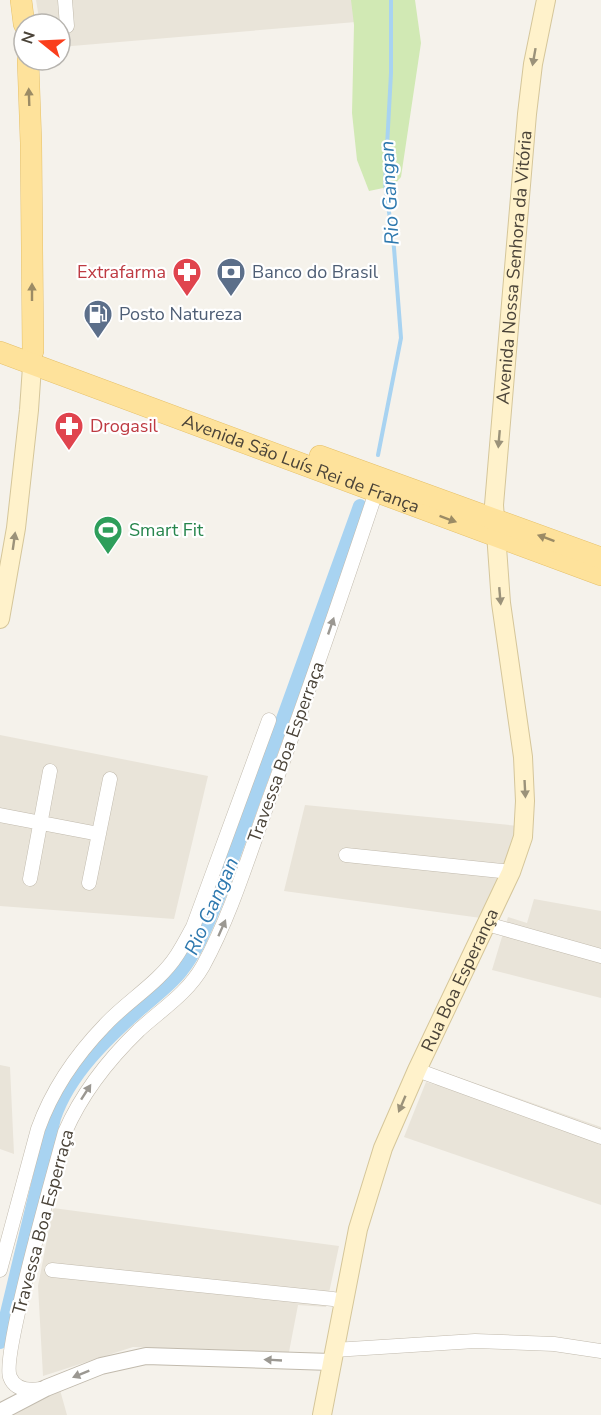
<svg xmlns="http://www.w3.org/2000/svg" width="601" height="1415" viewBox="0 0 601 1415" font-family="'Nunito Sans',sans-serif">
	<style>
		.residential { fill: #e9e4d9 }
		.green { fill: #d1e9b4 }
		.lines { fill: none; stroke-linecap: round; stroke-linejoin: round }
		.stream { stroke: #a8d3f1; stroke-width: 4 }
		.canal { stroke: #a8d3f1; stroke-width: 14 }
		.minor-casing { stroke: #c1baad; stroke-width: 15 }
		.tertiary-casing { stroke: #c1baad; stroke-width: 18 }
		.secondary-casing { stroke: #d5c69a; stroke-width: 20 }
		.primary-casing { stroke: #e5c069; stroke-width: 22 }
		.minor { stroke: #fff; stroke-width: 14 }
		.tertiary { stroke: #fff; stroke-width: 16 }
		.secondary { stroke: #fff2cb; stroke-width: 18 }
		.primary { stroke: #fee29b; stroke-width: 21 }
		.oneway { fill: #9b927a }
		.oneway2 { fill: #9b8b65 }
		.oneway3 { fill: #9b9892 }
		.labels { text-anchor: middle; stroke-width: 4.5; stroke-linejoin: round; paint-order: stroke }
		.street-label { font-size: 18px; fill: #4a4338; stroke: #fff }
		.health-label { font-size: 18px; fill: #be3a42; stroke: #fff; text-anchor: end }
		.service-label { font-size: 18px; fill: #4e5e75; stroke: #fff; text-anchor: start }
		.leisure-label { font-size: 18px; fill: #27864d; stroke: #fff; text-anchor: start }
		.water-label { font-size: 20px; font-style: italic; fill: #2e79af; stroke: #fff }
	</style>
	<rect width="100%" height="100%" fill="#f5f2eb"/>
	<path class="residential" d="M36,0H364L368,21L60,47V24H40Z
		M0,735L208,776L174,919L0,906Z
		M305,805L519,826L512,850L481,918L284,891Z
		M534,899L601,911V998L492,970L508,917L527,923Z
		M0,1065L10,1067L14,1154L0,1149Z
		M441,1071L601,1127V1205L404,1137L426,1082L436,1085Z
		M53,1208L339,1246L326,1307L298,1305L289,1352L133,1347L43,1376L38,1286Z
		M60,1390L67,1415H12L16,1411Z"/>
	<path class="green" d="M351,0H415L421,43L401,177L393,186L369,191L357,160L352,113L354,25Z"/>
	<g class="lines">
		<path class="stream" d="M378,455L401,338L394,248L385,183L391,73V0"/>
		<path class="canal" d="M0,1342L54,1118C69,1074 107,1038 141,1008C155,996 170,985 181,971C199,948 209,919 220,893L360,506"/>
		<g class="minor-casing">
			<path id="minor" d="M65,0L67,26
				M0,815L99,834
				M346,855L511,872
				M30,879L50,771
				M89,883L110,779
				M487,924L601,956
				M417,1070L601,1137
				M0,1270L38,1129C52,1090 76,1055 105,1025C127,1001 159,983 177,955C183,946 188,936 193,927L269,720
				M52,1270L333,1299L343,1302
				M334,1350L475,1341L554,1344L601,1351
				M41,1389C28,1391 15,1390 10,1377C1,1357 56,1166 65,1132C82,1093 108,1060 139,1030C162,1009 187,994 203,966C232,913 249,854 270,797C307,696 342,594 376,492"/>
		</g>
		<g class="tertiary-casing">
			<path id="tertiary" d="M0,1412L46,1388L101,1366L146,1356L331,1362"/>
		</g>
		<g class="secondary-casing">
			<g id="secondary">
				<path d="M0,619L16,528L29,410L33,352"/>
				<path id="s1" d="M322,1415L358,1229L383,1148L417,1070L511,872L523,837L525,801L523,757L501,603L494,505L527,114L533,64L546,0"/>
			</g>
		</g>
		<g class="primary-casing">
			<g id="primary">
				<path d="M21,0L24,24"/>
				<path d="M28,60L31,143L33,351"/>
				<path id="s2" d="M0,352L601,575"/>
				<path d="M320,456L601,558"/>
			</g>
		</g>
		<use href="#minor" class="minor"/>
		<use href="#tertiary" class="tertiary"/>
		<use href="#secondary" class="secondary"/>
		<use href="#primary" class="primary"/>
	</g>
	<defs><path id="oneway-solid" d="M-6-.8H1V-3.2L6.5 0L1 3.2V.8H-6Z" transform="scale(1.5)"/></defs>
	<g class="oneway">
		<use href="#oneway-solid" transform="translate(534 57) rotate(100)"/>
		<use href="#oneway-solid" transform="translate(499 439) rotate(95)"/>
		<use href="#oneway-solid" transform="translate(14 541) rotate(-82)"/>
		<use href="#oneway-solid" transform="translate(500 596) rotate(85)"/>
		<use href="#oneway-solid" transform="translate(525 789) rotate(87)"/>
		<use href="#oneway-solid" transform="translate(402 1104) rotate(113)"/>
	</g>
	<g class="oneway2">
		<use href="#oneway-solid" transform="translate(29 97) rotate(-92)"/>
		<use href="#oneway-solid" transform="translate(32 292) rotate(-90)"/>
		<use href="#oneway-solid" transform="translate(448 519) rotate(20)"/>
		<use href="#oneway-solid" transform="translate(546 538) rotate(-160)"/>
	</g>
	<g class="oneway3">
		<use href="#oneway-solid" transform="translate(331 626) rotate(-71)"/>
		<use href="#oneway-solid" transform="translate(222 928) rotate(-66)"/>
		<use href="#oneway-solid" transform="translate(86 1092) rotate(-57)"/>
		<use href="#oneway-solid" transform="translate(273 1360) rotate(-177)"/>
		<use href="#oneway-solid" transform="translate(81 1374) rotate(158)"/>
	</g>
	<defs>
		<g id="pharmacy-pin" transform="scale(1.5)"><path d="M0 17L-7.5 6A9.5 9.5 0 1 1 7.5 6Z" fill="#e0444e" stroke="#fff"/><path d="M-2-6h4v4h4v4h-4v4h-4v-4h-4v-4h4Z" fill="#fff"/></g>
		<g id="bank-pin" transform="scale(1.5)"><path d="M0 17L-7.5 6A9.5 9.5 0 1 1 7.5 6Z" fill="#5c6f8a" stroke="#fff"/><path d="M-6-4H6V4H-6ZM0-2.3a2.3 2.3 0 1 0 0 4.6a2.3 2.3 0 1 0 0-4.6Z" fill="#fff"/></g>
		<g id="fuel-pin" transform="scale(1.5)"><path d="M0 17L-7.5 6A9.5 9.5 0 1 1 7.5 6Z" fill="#5c6f8a" stroke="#fff"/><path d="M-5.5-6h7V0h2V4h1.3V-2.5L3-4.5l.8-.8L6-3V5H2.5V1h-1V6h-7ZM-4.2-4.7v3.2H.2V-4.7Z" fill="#fff"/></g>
		<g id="stadium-pin" transform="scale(1.5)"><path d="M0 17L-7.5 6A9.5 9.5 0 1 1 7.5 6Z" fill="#2e9e5b" stroke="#fff"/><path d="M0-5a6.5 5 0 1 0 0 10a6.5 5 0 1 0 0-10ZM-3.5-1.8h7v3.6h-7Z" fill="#fff"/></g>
	</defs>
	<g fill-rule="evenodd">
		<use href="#pharmacy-pin" x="187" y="272"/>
		<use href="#bank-pin" x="231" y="272"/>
		<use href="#fuel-pin" x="98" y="314"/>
		<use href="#pharmacy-pin" x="69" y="426"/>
		<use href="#stadium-pin" x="108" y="530"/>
	</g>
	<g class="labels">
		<g class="street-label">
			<text dy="6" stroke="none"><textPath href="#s1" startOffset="1188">Avenida Nossa Senhora da Vitória</textPath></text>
			<text dy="6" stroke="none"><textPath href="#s2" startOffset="321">Avenida São Luís Rei de França</textPath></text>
			<text transform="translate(286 752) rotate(-70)" y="6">Travessa Boa Esperraça</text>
			<text dy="6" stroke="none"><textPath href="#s1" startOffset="459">Rua Boa Esperança</textPath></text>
			<text transform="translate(43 1222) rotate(-75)" y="6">Travessa Boa Esperraça</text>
		</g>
		<g class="health-label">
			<text x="166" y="278">Extrafarma</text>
			<text x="90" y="432" text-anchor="start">Drogasil</text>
		</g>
		<g class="service-label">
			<text x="252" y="278">Banco do Brasil</text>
			<text x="119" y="320">Posto Natureza</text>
		</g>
		<g class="leisure-label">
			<text x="129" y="536">Smart Fit</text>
		</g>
		<g class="water-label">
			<text transform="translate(389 193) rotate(-93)" y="7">Rio Gangan</text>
			<text transform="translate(211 906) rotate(-66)" y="7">Rio Gangan</text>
		</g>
	</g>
	<g transform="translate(42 42) rotate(288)"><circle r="28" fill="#ffffff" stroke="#b7b4af" stroke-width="1.5"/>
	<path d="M0-4.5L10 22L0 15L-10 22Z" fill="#fa3e1c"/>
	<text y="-9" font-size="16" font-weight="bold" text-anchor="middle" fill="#4a4338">N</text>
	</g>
</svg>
